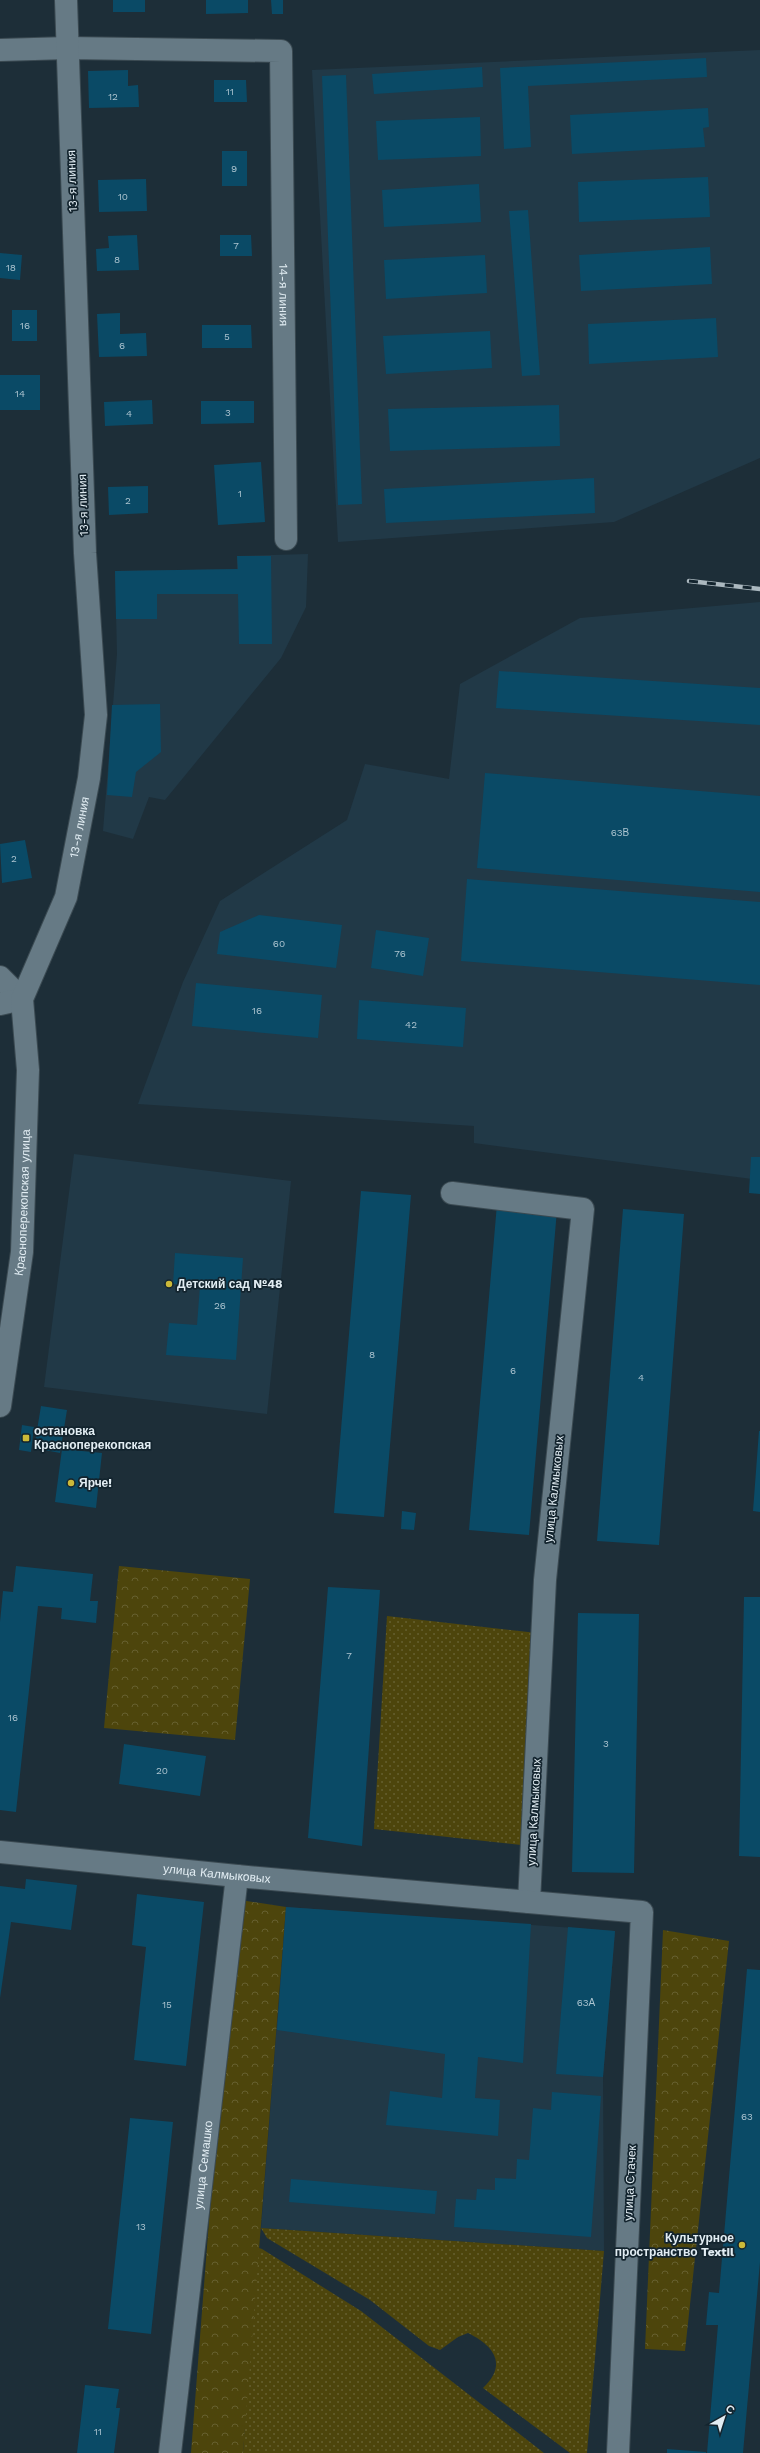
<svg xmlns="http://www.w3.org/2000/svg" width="760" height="2453" viewBox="0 0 760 2453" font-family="'Work Sans',sans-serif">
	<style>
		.built { fill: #213947 }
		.green { fill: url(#green-dots) }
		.forest { fill: url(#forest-crowns) }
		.building { fill: #0a4a66 }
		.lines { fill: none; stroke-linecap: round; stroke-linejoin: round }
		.minor-casing { stroke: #3b4a52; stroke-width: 24 }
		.minor { stroke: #667a85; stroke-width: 22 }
		.rail-casing { stroke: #abb8bf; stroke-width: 4.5 }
		.rail { stroke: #13242e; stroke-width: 3; stroke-dasharray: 9; stroke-linecap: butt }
		.poi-dot { fill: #cbb939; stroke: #13242e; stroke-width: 1.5 }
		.labels { text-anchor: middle; stroke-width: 3.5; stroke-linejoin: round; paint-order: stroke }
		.number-label { font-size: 10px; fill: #acc4d0 }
		.street-label { font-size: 12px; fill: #e2edf3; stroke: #13242e }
		.poi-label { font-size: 12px; font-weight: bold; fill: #e2edf3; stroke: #13242e; text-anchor: start }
	</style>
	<defs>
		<pattern id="green-dots" width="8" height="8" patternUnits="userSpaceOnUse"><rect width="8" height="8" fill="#4d450c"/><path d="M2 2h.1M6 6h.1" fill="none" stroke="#666030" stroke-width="1.8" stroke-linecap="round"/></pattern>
		<pattern id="forest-crowns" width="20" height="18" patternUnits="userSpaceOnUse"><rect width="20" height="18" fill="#4d450c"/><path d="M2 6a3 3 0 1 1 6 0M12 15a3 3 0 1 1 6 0" fill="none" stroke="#666030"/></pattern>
	</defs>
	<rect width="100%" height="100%" fill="#1d2e38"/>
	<path class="built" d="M760,50V458L614,522L338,542L312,70Z
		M308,554L306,607L281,658L165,800L149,797L133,839L103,831L117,654L115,571L237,569V556Z
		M760,602V1180L474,1143V1126L138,1104L183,982L220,901L347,820L365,764L449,779L460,684L580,618Z
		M74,1154L291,1181L267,1414L44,1387Z
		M286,1907L615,1931L603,2077L604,2251L261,2228Z"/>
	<path class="green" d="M387,1616L537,1633L521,1845L374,1829Z
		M261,2228L604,2251L587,2453H570L483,2388C508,2364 494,2346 468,2333L458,2337L440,2350L429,2346L370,2300L267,2238Z
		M256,2247L262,2249L361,2311L544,2453H243Z"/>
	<path class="forest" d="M119,1566L250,1579L235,1740L104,1728Z
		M234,1899L286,1907L243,2453H191Z
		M663,1930L729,1941L685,2351L645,2349Z"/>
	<path class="building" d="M113,0H145V12H113Z
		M206,0H248V13L206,14Z
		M271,0H283V14H272Z
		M706,58L707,77L528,86L531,147L504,149L500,68Z
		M482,67L483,87L374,94L372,74Z
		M128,70V86L138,85L139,107L89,108L88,71Z
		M346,75L362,504L338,505L322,76Z
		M214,80H246L247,102H214Z
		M708,108L709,127L703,128L705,147L572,154L570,115Z
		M480,117L481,156L378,160L376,121Z
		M222,151H247V186H222Z
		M708,177L710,217L579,222L578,182Z
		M146,179L147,211L99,212L98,180Z
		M479,184L481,222L384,227L382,190Z
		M528,210L540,375L522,376L509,211Z
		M137,235L139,270L97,271L96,249L109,248L108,236Z
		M220,235H251L252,256H220Z
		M710,247L712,284L581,291L579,255Z
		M0,253L22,255L20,280L0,278Z
		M485,255L487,293L386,299L384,260Z
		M12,310H37V341H12Z
		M120,313V334L146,333L147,356L99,357L97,314Z
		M716,318L718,357L589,364L588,324Z
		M202,325H251L252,348H202Z
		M490,331L492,368L386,374L383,336Z
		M0,375H40V410H0Z
		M152,400L153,424L105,426L104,402Z
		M201,401H254V423L201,424Z
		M559,405L560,446L390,451L388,409Z
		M261,462L265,522L218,525L214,465Z
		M594,478L595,513L386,523L384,489Z
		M148,486V513L109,515L108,487Z
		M237,556H271L272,644H239L238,594H157V619H116L115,571L238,569Z
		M499,671L760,688V725L496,708Z
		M160,704L161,752L136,772L132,797L107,795L112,705Z
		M485,773L760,796V892L477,868Z
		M25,840L32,878L2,883L0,844Z
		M467,879L760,902V985L461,961Z
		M259,915L342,925L336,968L217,954L220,932Z
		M376,930L429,938L423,976L371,968Z
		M196,983L322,995L318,1038L192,1026Z
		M359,1000L466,1008L463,1047L357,1039Z
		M751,1157H760V1194L749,1193Z
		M361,1191L411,1195L384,1517L334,1513Z
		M497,1204L557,1210L529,1535L469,1530Z
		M623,1209L684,1214L659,1545L597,1541Z
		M175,1253L243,1258L236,1360L166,1355L169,1323L197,1325L200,1286L173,1284Z
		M41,1406L67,1410L60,1453L34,1448Z
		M22,1425L34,1427L31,1452L19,1450Z
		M759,1431H760V1512L753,1511Z
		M62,1449L102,1453L96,1508L55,1502Z
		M402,1511L416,1513L414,1530L401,1529Z
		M16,1566L93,1574L90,1601H98L96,1623L61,1619L62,1608L38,1606L16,1812L0,1810V1622L3,1591L13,1592Z
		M328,1587L380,1590L362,1846L308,1838Z
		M744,1597H760V1857L739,1856Z
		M578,1613L639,1614L634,1873L572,1872Z
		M124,1744L206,1756L200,1796L119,1784Z
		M26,1879L77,1885L71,1930L11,1922L0,1998V1886L25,1889Z
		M137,1894L204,1902L186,2066L134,2060L146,1947L132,1945Z
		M286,1907L531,1924L523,2063L478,2057L475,2098L500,2100L498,2136L386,2125L390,2091L442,2098L445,2054L277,2030Z
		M568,1927L615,1931L603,2077L556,2074Z
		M747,1969L760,1970V2262L743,2453H707L718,2325H706L709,2292L719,2293Z
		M552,2092L601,2096L591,2237L454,2227L456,2199L476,2200L477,2189L495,2190V2178L516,2179L517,2159L529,2160L533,2108L551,2110Z
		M130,2118L173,2122L151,2334L108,2329Z
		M291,2179L437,2191L435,2214L289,2202Z
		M85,2385L119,2389L116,2408H120L114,2453H77Z
		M667,2449L706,2452V2453H667Z"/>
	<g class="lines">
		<g class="minor-casing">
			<g id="minor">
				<path id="s1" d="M0,50L68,48L281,51L286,539"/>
				<path d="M0,977L22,999"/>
				<path d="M0,1004L22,999"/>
				<path d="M452,1193L583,1209L545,1580L529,1902"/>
				<path id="s2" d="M0,1406L22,1252L28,1070L22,999L66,897L89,778L96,715L85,553L66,0"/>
				<path id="s3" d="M0,1852L237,1876L642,1912L618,2453"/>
				<path id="s4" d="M170,2453L237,1876"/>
			</g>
		</g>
		<use href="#minor" class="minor"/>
		<g class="rail-casing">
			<path id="rail" d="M689,581L760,589"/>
		</g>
		<use href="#rail" class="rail"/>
	</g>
	<g class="poi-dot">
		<circle cx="169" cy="1284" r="4"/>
		<rect x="22" y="1434" width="8" height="8" rx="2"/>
		<circle cx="71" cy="1483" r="4"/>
		<circle cx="742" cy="2245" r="4"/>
	</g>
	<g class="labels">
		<g class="number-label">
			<text x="230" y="95">11</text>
			<text x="113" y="100">12</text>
			<text x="234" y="172">9</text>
			<text x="123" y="200">10</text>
			<text x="236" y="249">7</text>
			<text x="117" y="263">8</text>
			<text x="11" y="271">18</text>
			<text x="25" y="329">16</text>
			<text x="227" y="340">5</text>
			<text x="122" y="349">6</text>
			<text x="20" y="397">14</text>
			<text x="228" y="416">3</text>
			<text x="129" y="417">4</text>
			<text x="240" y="497">1</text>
			<text x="128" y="504">2</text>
			<text x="620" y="836">63В</text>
			<text x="14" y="862">2</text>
			<text x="279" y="947">60</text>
			<text x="400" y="957">76</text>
			<text x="257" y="1014">16</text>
			<text x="411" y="1028">42</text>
			<text x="220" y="1309">26</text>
			<text x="372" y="1358">8</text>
			<text x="513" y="1374">6</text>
			<text x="641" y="1381">4</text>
			<text x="349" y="1659">7</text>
			<text x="13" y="1721">16</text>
			<text x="606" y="1747">3</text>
			<text x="162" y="1774">20</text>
			<text x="586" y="2006">63А</text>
			<text x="167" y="2008">15</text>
			<text x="747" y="2120">63</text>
			<text x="141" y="2230">13</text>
			<text x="98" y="2435">11</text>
		</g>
		<g class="street-label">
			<text transform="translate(72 181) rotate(-92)" y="4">13-я линия</text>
			<text dy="4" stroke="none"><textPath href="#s1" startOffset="525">14-я линия</textPath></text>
			<text transform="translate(83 505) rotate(-92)" y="4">13-я линия</text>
			<text dy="4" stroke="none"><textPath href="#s2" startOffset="591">13-я линия</textPath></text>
			<text dy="4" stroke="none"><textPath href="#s2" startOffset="205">Красноперекопская улица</textPath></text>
			<text transform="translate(554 1489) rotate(-84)" y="4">улица Калмыковых</text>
			<text transform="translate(534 1812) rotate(-87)" y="4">улица Калмыковых</text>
			<text dy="4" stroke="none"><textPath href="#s3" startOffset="218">улица Калмыковых</textPath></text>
			<text dy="4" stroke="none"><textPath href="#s4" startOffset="290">улица Семашко</textPath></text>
			<text transform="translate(630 2183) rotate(-87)" y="4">улица Стачек</text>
		</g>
		<g class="poi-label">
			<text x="177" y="1288">Детский сад №48</text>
			<text x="34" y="1435">остановка<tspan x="34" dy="14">Красноперекопская</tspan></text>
			<text x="79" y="1487">Ярче!</text>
			<text x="734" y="2242" text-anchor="end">Культурное<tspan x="734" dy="14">пространство Textil</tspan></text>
		</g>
	</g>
	<g transform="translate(724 2417) rotate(39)" stroke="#13242e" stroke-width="3" paint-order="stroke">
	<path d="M0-3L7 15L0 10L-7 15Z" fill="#e2edf3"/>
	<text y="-6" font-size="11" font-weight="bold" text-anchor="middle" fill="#e2edf3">С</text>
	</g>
</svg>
